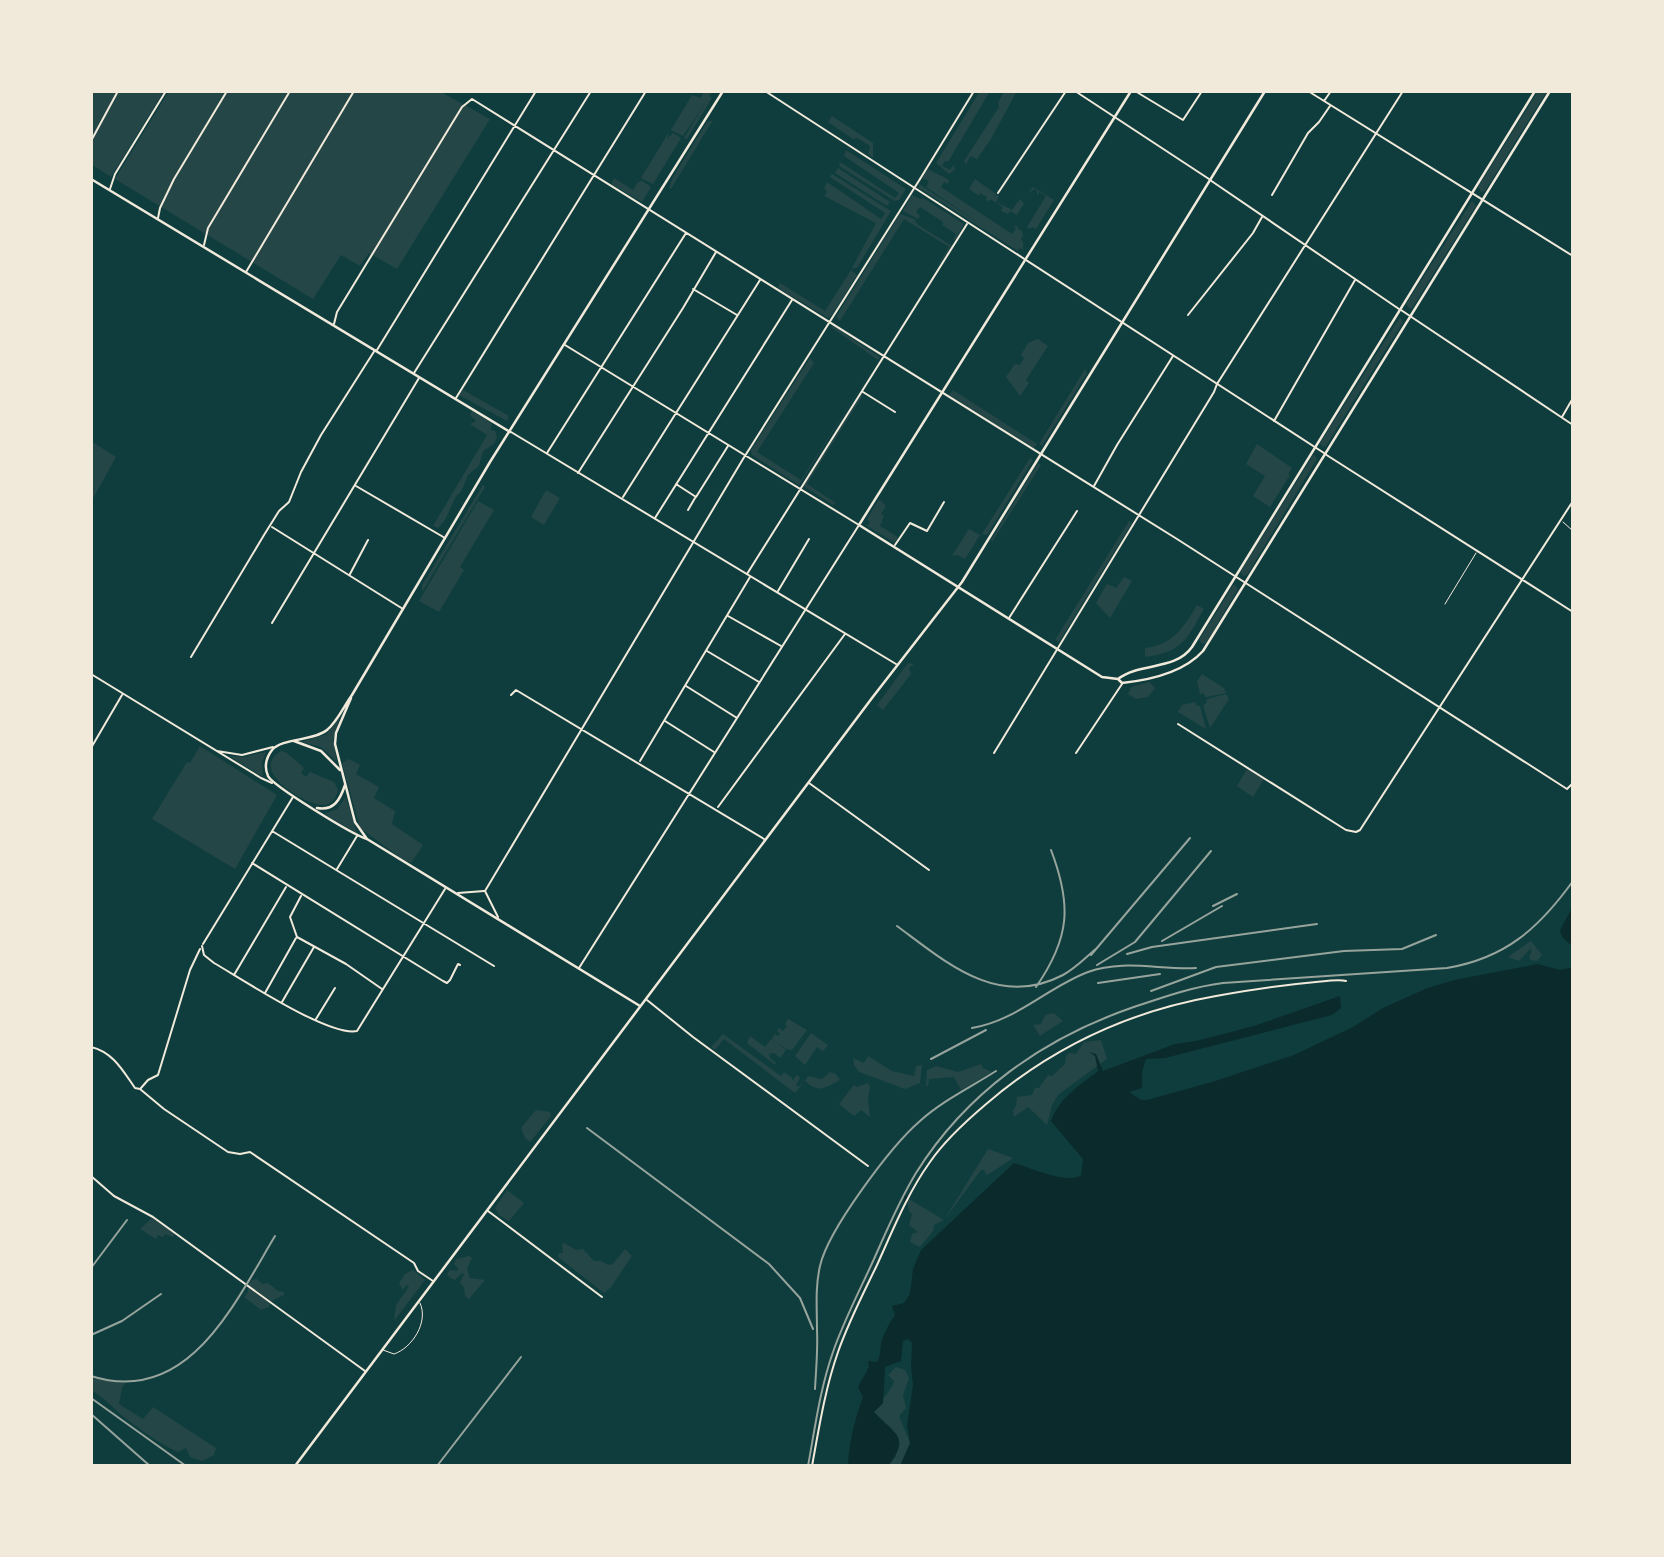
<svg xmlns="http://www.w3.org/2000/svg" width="1664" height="1557" viewBox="0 0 1664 1557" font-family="'Roboto Condensed',sans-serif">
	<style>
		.green { fill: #244646 }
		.water { fill: #0a2a2b }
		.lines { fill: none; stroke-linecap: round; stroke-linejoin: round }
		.stream { stroke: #0a2a2b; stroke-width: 2 }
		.service { stroke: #f1e9da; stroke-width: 1 }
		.minor { stroke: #f1e9da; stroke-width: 2 }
		.tertiary { stroke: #f1e9da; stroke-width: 2 }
		.secondary { stroke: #f1e9da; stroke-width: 2.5 }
		.rail { stroke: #97a49c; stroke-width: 2 }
	</style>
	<rect width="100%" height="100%" fill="#0f3d3e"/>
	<path class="green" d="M91,91H164L111,177L91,164Z
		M169,91H439L490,119L397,269L369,253L360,266L341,255L313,299L115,179Z
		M704,91H713L709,96L712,98L687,139L684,138L705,103L683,136L671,130L692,95L701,98Z
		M980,91H990L948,162L945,161L942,166L950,170L953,165L955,169L949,174L936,163Z
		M1004,91H1017L991,139L977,159L970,156L966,165L964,161L999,107L998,103Z
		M1538,91H1547L1485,191L1481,192L1478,187Z
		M832,116L873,143V158L868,154L870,146L857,138L853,139L828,122Z
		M713,120L671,189L669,188L673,177L707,122Z
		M669,132L667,139L673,133L681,138L653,184L641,178Z
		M846,150L906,189L899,200L895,201L839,166L840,162L895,198L899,193L844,156Z
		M838,168L890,202L887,206L835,173Z
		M928,169L949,180L948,184L944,182L941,187L1012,234L1016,228L1013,226H1018L1017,228L1022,231L1023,235L1021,240L1023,242V250L1019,248L1018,251L919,188V184L985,227L926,187L929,181L922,178Z
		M832,174L891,211L857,268H852L876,223L824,196L827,192L824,188L827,182L881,219L885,213L830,177Z
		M614,178L633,190L638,182L642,181L651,187L642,202L611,184Z
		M975,179L999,196L996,202L1012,210L1020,199L1024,204L1017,215L1010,211L1008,214L1001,211L1003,207L990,199L988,202L986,200L987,197L980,193L979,196L969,189Z
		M1033,187L1054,200L1036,229L1032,227L1030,229L1027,227L1046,196L1039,192L1037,196V191L1035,189L1028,193Z
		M912,195L921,199L923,198L964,224L955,240H953L956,234L942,225L943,222L920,207L916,212L920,216L918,219L903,211Z
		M1472,201L1476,206L1412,308H1409L1406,304Z
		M900,214L914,219L918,225L952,246L935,270L949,247L904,219L840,321L836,317Z
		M851,270L857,275L832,315L828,318L778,288L780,283L825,311Z
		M1400,317L1403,322L1326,446L1322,447L1320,443Z
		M833,326L880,357L799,485L752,455L751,450L810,358L814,363L757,452L801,480L878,360L831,327Z
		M1038,339L1048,346L1026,380L1029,383L1020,396L1006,377L1015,364L1020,365L1024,358L1021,355L1028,343Z
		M1085,369L1087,373L1042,446L1039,444Z
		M463,390L509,416L507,421L459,395Z
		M953,390L1037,444L1034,448L949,395Z
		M861,394L863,395L807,484L836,503L833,505L803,486Z
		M472,411L492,423L491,430L495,431L497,437L494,444L483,451L479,466L468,475L461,492L456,496L445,520L438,528L433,526L487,435L470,424L476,421L470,415Z
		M91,441L116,457L91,502Z
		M1257,444L1292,468L1288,474L1290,475L1270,507L1253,496L1265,476L1246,464Z
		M1314,454L1317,459L1247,575L1243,576L1240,572Z
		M1030,458L1033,460L987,535L982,534Z
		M1038,463L1041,465L992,542L991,540Z
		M483,485L485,487L422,592V585Z
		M546,490L560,498L544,525L531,517Z
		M879,499L886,506L881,514L884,516L880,526L898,537L895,543L867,526L870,522L867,519Z
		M478,501L494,510L460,567L464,570L439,612L419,601Z
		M1129,521L1132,523L1059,642L1055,640Z
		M969,529L980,535L965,559L958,555L952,556Z
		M1124,577L1132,581L1110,618L1096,603L1107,584L1116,588Z
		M1234,584L1238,589L1206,643L1202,644L1199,640Z
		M1197,605L1204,609C1186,640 1183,652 1145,657V648C1173,645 1184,627 1197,605Z
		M908,663L914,664L909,668L911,674L883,710L877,705Z
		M1202,674L1224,688L1226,693L1206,697L1203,693L1200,694L1197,681Z
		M1149,682L1155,688L1148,697L1136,699L1128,694L1131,687Z
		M1226,694L1229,699L1210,728L1203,705L1206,704L1207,699Z
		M1195,702L1196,705L1200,706L1206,729L1178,712L1182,705Z
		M341,713L333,740L337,762L321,747L301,742L327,734Z
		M200,746L277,795L235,869L152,819L187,762L190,763Z
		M281,751L287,753L304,768L301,773L306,777L310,772L334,782L338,790C336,798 332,804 324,805C307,806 247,771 281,751Z
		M266,752L262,763L263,777L229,756L243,757Z
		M349,759L360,765L356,774L379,787L374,798L395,811L392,824L423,845L411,863L405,861L360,828L342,763Z
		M1247,769L1264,779L1253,797L1237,786Z
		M346,797L357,833L324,814L337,809Z
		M1531,941L1542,955L1537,961L1531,960L1529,958L1532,950L1530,949L1519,961L1508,957Z
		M1054,1013L1063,1021L1040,1036L1033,1025L1041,1024L1045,1015Z
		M788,1019L807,1030L792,1050L786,1049L774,1040L786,1050L780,1058L774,1053L769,1054L770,1058L776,1063L775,1065L747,1043L750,1036L765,1047L771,1039L773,1040L772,1038L775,1034L778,1036L780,1034L777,1031L779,1028L783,1031L787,1026L785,1024Z
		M811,1033L828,1045L823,1051L817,1047L805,1065L795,1056Z
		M723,1034L781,1076L784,1072L792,1078V1081L797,1075L800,1078L796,1085L798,1087L804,1082L795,1093L724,1039L715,1050L711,1047Z
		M1101,1040L1107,1059L1059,1094L1052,1105L1047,1125L1028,1107L1014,1117L1013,1110L1016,1106L1017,1097L1032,1095L1035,1088H1039L1048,1075L1052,1076L1065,1064L1066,1056L1069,1053L1076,1054L1084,1042Z
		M868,1056L892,1071L914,1076L916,1066L922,1065L920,1083L905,1089L859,1072L854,1065L853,1058L864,1063Z
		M981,1064L983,1068L992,1072L961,1090L954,1077L929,1079L928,1086H926L927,1070L936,1066L958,1072Z
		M830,1072L836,1074L840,1080C824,1089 819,1093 805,1081L808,1076L822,1079Z
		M868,1083L870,1087L868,1098L870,1117L861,1110L854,1116L839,1104L854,1085L857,1087Z
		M536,1110L550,1112L551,1116L530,1142L525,1138L521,1128Z
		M988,1149L1013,1158L989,1174L986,1175L984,1170H981L944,1220L934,1225L933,1231L920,1247L910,1242L912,1234L918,1232L909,1225L912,1214L909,1211L907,1201L909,1199L944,1220Z
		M507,1190L524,1203L509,1221L499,1215L495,1208Z
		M153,1217L175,1233L173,1237L165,1234L163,1237L158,1235L156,1239L140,1229Z
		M564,1243L576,1250L583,1249L594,1261H601L608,1265L613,1264L625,1249L632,1256L611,1287L604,1293L558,1257L559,1253H563L562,1245Z
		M469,1256L472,1258L467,1269L470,1278L485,1280L469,1299L465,1296L464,1287L460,1283L464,1274L462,1273L455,1280L450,1278L447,1274L450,1270L457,1271L458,1268L454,1264L456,1259Z
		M413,1270L425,1280L394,1321L396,1305L409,1287L406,1285L403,1290L399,1283L405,1274Z
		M257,1279L262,1284L268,1283L278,1291L284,1292V1295L271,1301L269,1307L261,1310L244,1297L248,1292V1285L252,1280Z
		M896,1367L905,1370L909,1378L903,1395L906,1408L899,1416L910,1443L900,1466H888L896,1456L892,1429L874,1412L883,1403V1399L892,1387L894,1381L888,1375Z
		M91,1378L125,1383L122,1388L119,1404L143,1419L153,1407L216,1448L214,1455L202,1461L190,1457L186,1448L178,1452C160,1444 141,1430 125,1418C113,1408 105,1398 91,1390Z"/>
	<path class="water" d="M1573,906V947L1562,937L1560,930Z
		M1538,964L1560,970L1573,967V1466H900L910,1443L907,1425L913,1385L911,1367L912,1343L908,1339L903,1341L901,1361L885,1367L883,1403L874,1412C893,1434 912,1435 888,1466H848C849,1441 855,1419 863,1397L858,1387L869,1367L868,1361L877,1362C882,1352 879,1349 882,1340C885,1331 890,1322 895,1315L892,1306L904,1303L910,1294L913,1269L921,1250L1014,1163C1031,1168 1067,1185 1081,1175L1083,1159L1051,1121C1060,1097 1079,1086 1098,1071L1095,1056L1089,1052L1096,1054L1103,1071L1175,1044L1196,1041L1254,1026L1340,996L1341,1008L1332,1015L1165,1058L1146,1059L1142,1072V1088L1129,1092L1141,1100H1147L1212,1082L1294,1055L1353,1027L1383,1008L1425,989L1454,980Z"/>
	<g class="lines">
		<path class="stream" d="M904,1196L906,1197L905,1203"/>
		<path class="service" d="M1563,522L1573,531
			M1445,604L1476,553
			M383,1350L394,1354C412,1348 429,1322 420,1303"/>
		<path class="minor" d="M1135,91L1183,120L1202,91
			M1308,91L1573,256
			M1324,101L1331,91
			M91,128V134
			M91,141L118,91
			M1210,180L1399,309
			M110,189L115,174L166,91
			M998,193L1066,91
			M1272,195L1308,133L1319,122L1330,106
			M158,218L160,208L174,179L227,91
			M204,245L208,228L290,91
			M246,272L354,91
			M693,289L737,315
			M1188,315L1253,233L1262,217
			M334,324L337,312L462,107L472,99L1177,539L1567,789L1573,783
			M565,345L859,525L579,968
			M377,350L536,91
			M414,373L591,91
			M863,392L895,412
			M456,398L646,91
			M1562,417L1573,398
			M1274,421L1355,280
			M547,453L686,233
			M1325,454L1573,612
			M578,473L683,308L716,252
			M676,484L696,497L728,446
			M356,486L445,538
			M1094,486L1117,445L1173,356
			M623,497L760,280
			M688,510L695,498
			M655,518L792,300
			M272,527L403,609
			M895,545L910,523L927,531L944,502
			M350,574L368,540
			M747,574L967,224
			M778,591L809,539
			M728,616L781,646
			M1009,618L1077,511
			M272,623L419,378
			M707,651L759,682
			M191,657L264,535L279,511L289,502L301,472L321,435L375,350
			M91,674L261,778L272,783
			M686,686L737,718
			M511,695L516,690L764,839
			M665,721L714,752
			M1178,724L1346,830L1356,832L1360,830L1573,501
			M91,748L122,695
			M217,751L242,755L273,747
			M994,753L1214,392L1217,384L1403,91
			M1076,753L1122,684
			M640,761L750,577
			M809,783L929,870
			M718,807L845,634
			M272,831L494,966
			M252,863L443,981L447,983L450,980L458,964L460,965
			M337,869L357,836
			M485,891L743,459L920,179
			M485,891L498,917
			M458,893L484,891
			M301,896L290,917L297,937L346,964L382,989
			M203,944L293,797
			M202,946L204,955L214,963C242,979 329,1037 357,1031L445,889
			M234,975L286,887
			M265,993L296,938
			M647,1000L693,1037L868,1166
			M282,1002L314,947
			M316,1019L335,988
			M91,1047C113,1052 123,1071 135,1088L140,1089L164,1109L228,1152L240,1154L250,1152L414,1263L418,1271L433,1281
			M141,1088L148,1080L158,1075L190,970L200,949
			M91,1176L114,1196L153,1217L365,1371
			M488,1211L602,1297
			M812,1466C819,1428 825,1389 838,1352C848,1323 863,1294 877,1265C893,1230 907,1194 930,1162C945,1140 965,1122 985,1105C1051,1048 1130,1011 1216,996C1249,990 1282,985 1316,982C1326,981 1339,979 1346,981"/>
		<path class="tertiary" d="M765,91L1324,453
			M1075,91L1209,179
			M920,179L974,91
			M1401,310L1573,425
			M511,432L896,664"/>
		<path class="secondary" d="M1131,91L859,525L1102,677L1118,679L1122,683C1150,680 1184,672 1203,651L1550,91
			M91,179L510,432
			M1118,679C1140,662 1175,671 1192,647L1535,91
			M351,698L336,733L335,744L355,822L367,839
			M294,741L321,751L340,770
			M317,808C334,811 340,800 345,785
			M640,1006L367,839C353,835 273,786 268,776C264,767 266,758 272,750C282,738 314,741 327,730C337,722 344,706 352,695L490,462L723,91
			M295,1466L872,698L962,582L1265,91"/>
		<path class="rail" d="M1213,906L1237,894
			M897,926C947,963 998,1009 1063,975C1076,968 1086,957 1097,948
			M1162,941L1222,906
			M1127,954L1152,947L1317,924
			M1091,955L1190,838
			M1097,965L1135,942L1211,851
			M1098,983L1160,974
			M1036,987C1070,938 1072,905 1051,850
			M1151,991L1216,967L1344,951L1402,949L1436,935
			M972,1028C1016,1021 1048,987 1088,972C1123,959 1160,970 1196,968
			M931,1059L986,1030
			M587,1128L769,1264L800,1298L813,1329
			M91,1268L127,1220
			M91,1335L122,1321L161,1294
			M91,1376C188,1407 234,1304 275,1236
			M815,1389C816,1370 818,1350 817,1330C817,1309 815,1287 820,1266C828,1230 891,1146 920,1121C942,1101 971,1087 996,1071
			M91,1398L186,1466
			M91,1414L150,1466
			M437,1466L521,1357
			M808,1466C815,1428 820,1389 833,1352C844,1320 860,1290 874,1259C887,1230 899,1201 916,1173C966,1093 1042,1039 1131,1008C1161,998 1191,987 1223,983L1447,968C1506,958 1539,928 1573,881"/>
	</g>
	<rect width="1664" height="1557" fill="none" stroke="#f1e9da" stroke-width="186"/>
</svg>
